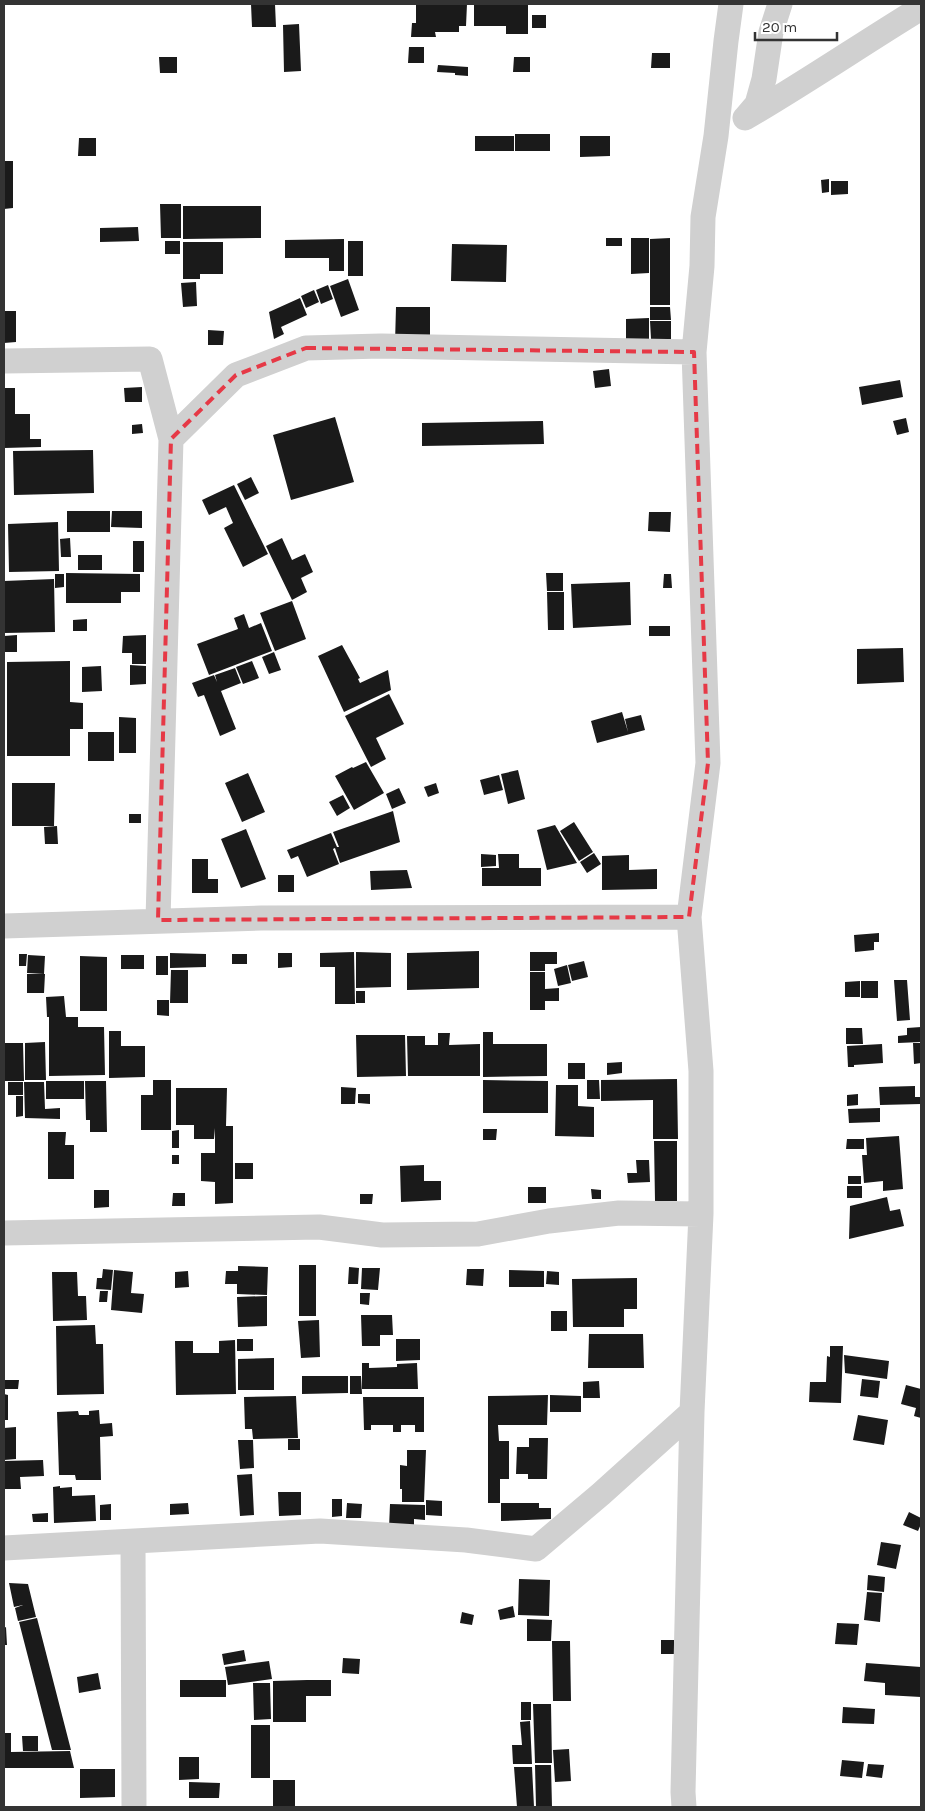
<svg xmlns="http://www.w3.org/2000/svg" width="925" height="1811" viewBox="0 0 925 1811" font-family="Karla,sans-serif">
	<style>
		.building { fill: #1a1a1a }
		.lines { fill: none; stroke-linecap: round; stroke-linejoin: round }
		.minor { stroke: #d0d0d0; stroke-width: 25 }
		.marked { fill: none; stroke: #e63946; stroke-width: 4; stroke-dasharray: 10 6; stroke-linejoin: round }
	</style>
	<rect width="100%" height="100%" fill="#fff"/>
	<path class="building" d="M251,4H275L276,27H252Z
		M416,4H467L466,26H459V32H435L436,37H411L412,23H416Z
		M474,4H528V34H506V26H474Z
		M532,15H546V28H532Z
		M299,24L301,71L284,72L283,25Z
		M409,47H424V63H408Z
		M652,53H670V68H651Z
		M159,57H177V73H160Z
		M514,57H530V72H513Z
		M438,65L468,67V76L455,75V73L437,72Z
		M515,134H550V151H515Z
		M475,136H514V151H475Z
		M580,136H610V156L580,157Z
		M79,138H96V156H78Z
		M4,161H13V208L4,209Z
		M829,179V192L822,193L821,180Z
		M831,181H848V194L831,195Z
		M160,204H181V238H161Z
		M183,206H261V238L183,239Z
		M138,227L139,241L100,242V228Z
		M606,238H622V246H606Z
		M631,238H649V273L631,274Z
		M670,238V305H650V239Z
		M344,239V271H329V258H285V240Z
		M165,241H180V254H165Z
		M348,241H363V276H348Z
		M183,242H223V274H200V279H183Z
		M452,244L507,245L506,282L451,281Z
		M348,279L359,310L341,317L330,286Z
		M196,282L197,306L183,307L181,283Z
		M328,285L333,299L321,304L316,290Z
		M314,290L319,302L306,308L301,296Z
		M300,298L307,315L281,327L284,334L274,339L269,312Z
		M396,307H430V343H395Z
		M650,307H670L671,320H650Z
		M4,311H16V342L4,343Z
		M649,318V340H626V319Z
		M650,321H671V339H651Z
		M208,330L224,331L223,345H208Z
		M609,369L611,386L595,388L593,371Z
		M900,380L903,397L862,405L859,387Z
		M142,387V402H125L124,388Z
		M4,388H15V414H4Z
		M4,414H30V439H41V447L4,448Z
		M335,417L354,482L291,500L273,435Z
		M906,418L909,432L897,435L893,421Z
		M543,421L544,444L422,446V423Z
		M142,424L143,433L132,434V425Z
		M93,450L94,493L14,495L13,451Z
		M251,477L259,493L245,500L237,484Z
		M234,485L268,554L243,567L224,528L233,523L226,507L209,515L202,500Z
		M67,511H110V532H67Z
		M112,511H142V528L111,527Z
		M649,512H671L670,532L648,531Z
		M58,522L59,571L9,572L8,524Z
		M70,538L71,557H61L60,539Z
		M282,538L292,560L305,554L313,572L301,578L307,592L292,600L266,546Z
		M133,541H144V572H133Z
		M78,555H102V570H78Z
		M66,573L140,574V592H121V603H66Z
		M546,573H563V591H547Z
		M55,574H64V587L55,588Z
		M664,574H671L672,588H663Z
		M54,579L55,632L4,633V581Z
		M630,582L631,625L573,628L571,584Z
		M547,592H564V630H548Z
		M292,601L306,639L275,651L260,613Z
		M244,614L249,628L261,623L272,651L209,675L197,644L238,629L234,618Z
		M87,619V631H73V620Z
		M649,626H670V636H649Z
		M17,635V652H4V636Z
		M146,635V664H132V653H122L123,636Z
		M342,645L360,678L358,679L360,683L388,670L391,690L344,712L318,656Z
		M903,648L904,682L857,684V649Z
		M274,652L281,670L269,674L262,657Z
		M70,661V702L83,703V729H70V756H7V662Z
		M252,661L259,678L243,684L236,667Z
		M130,665L146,666V684L130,685Z
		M101,666L102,691L82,692V667Z
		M235,668L241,683L221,691L236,729L220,736L204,695L198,697L192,683L214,675L217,682L215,675Z
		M389,694L404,724L376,738L386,759L371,767L345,716Z
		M622,712L628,732L625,719L641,715L645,730L597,743L591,721Z
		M119,717L136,718V753H119Z
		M88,732H114V761H88Z
		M366,762L384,793L354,810L335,776L352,767L353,768Z
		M518,770L525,799L508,804L501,774Z
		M248,773L265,812L242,822L225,783Z
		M499,775L503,790L484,795L480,780Z
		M12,783H55L54,826H12Z
		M436,783L439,793L428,797L424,787Z
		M399,788L406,803L392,809L386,794Z
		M343,795L350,808L337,816L329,802Z
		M393,811L400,842L340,863L335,848L333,849L339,864L307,877L298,856L291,859L287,850L331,833L337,847H339L333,832Z
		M129,814H141V823H129Z
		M574,822L593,852L579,861L560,831Z
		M555,825L577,863L547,870L537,830Z
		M57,826L58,844H45L44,827Z
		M246,829L266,879L241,888L221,839Z
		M594,853L601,864L587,873L580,862Z
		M481,854L496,855V866L481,867Z
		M498,854H519V868H541V886H482V868H499Z
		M629,855V870L657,869V889L602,890V856Z
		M192,859H208V879H218V893H192Z
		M407,870L412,888L371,890L370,871Z
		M278,875H294V892H278Z
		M879,933V942H874V950L855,952L854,935Z
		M479,951V988L407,990V953Z
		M354,952L355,1004H335V967H320V953Z
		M356,952L391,953V987L356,988Z
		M530,952H557V964H545V971H530Z
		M170,953L206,954V967L170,968Z
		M278,953H292V967L278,968Z
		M19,954H27L26,966H19Z
		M232,954H247V964H232Z
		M28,955L45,956L44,974L27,973Z
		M121,955H144V969H121Z
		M80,956L107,957V1011H80Z
		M156,956H168V975H156Z
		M584,961L588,977L572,981L568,965Z
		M567,965L571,983L558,986L554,969Z
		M171,970H188V1003H170Z
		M530,972H545V989L559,988V1001H545V1010H530Z
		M27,974H45L44,993H27Z
		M894,980H907L910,1020L897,1021Z
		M860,981V997H845V982Z
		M861,981H878V998H861Z
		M356,991H365V1003H356Z
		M64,996L66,1017H78V1027H104L105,1075L49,1076V1017H47L46,997Z
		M157,1000H169V1016L157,1015Z
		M921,1027V1042L898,1043V1036L907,1035V1028Z
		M846,1028H862L863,1044H846Z
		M109,1031H121V1046H145V1077L109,1078Z
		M483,1032H493V1044H547V1076L483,1077Z
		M438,1033H450L449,1045L480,1044V1076H408L407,1036H425V1045H438Z
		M356,1035H405L406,1076L357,1077Z
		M45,1042L46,1080H25V1043Z
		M4,1043H23L24,1081H4Z
		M913,1043H921V1063L914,1064Z
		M882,1044L883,1063L854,1065V1067H848L847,1046Z
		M622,1062V1073L607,1075V1063Z
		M568,1063H585V1079H568Z
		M677,1079L678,1139H653V1100L601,1101V1080Z
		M153,1080H171V1130H141V1095H153Z
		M483,1080L548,1081V1113H483Z
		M587,1080H599L600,1099H587Z
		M46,1081H84V1099H46Z
		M85,1081H106L107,1132H90V1120H86Z
		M8,1082H23V1095H8Z
		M24,1082H44L45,1109L60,1108V1119L25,1118Z
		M556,1085H578V1106L594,1107V1137L555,1136Z
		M915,1086V1097H921V1104L880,1105L879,1087Z
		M341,1087L356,1088L355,1104H341Z
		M176,1088H227L226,1126H233V1203L215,1204V1182L201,1181V1153H215V1128L214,1139H194V1125H176Z
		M358,1094H370V1104L358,1103Z
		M858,1094V1105L847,1106V1095Z
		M16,1096H23V1116L16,1117Z
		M880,1108V1122L849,1123L848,1109Z
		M483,1129H497L496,1140H483Z
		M179,1130V1148H172V1131Z
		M48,1132H66L65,1145H74V1179H48Z
		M899,1136L903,1189L883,1191V1181L864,1183L862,1155H867L866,1138Z
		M847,1139H864V1149H846Z
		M654,1141H677V1201H655Z
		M172,1155H179V1164H172Z
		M636,1160H649L650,1182L628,1183L627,1173H637Z
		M235,1163H253V1179H235Z
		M424,1165V1181H441V1200L401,1202L400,1166Z
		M848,1176H861V1184H848Z
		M847,1186H862V1198H847Z
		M528,1187H546V1203H528Z
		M591,1189L601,1190V1199H592Z
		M94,1190H109V1207L94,1208Z
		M173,1193H185V1206H172Z
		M360,1194H373L372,1204H360Z
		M887,1197L890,1211L900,1209L904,1226L849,1239L850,1206Z
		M299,1265H316V1316H299Z
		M238,1266L268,1267L267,1295L237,1294V1284H225L226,1271H238Z
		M349,1267L359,1268L358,1284H348Z
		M362,1268H380L378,1290L361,1289Z
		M103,1269L113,1270L111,1290L96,1289L97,1278H102Z
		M467,1269H484L483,1286L466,1285Z
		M114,1270L133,1272L131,1293L144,1294L142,1313L111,1310Z
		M509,1270L544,1271V1287H509Z
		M188,1271L189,1287L175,1288V1272Z
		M547,1271L559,1272V1285L546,1284Z
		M52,1272H77L78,1296H86L87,1320L53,1321Z
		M637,1278V1309H624V1327H573L572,1279Z
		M100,1291H108L107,1302H99Z
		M360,1293H370L369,1305L360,1304Z
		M267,1296V1326L238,1327L237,1297Z
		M551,1311H567V1331H551Z
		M361,1315H392L393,1335H380V1346H362Z
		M319,1320L320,1357L301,1358L298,1321Z
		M95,1325L96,1344H103L104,1394L57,1395L56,1326Z
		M589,1334H643L644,1368H588Z
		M237,1339H253V1351H237Z
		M396,1339H420V1360L396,1361Z
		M235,1340L236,1394L176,1395L175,1341H193V1353H219V1341Z
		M830,1346H843L841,1403L809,1402L810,1382H826L827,1356L830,1357Z
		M844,1355L889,1361L887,1379L845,1373Z
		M274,1358V1390H238V1359Z
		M362,1363H369V1368L397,1367V1364L417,1363L418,1389H362Z
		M302,1376H348V1393L302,1394Z
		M350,1376H361L362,1394H350Z
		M862,1379L880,1381L878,1398L860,1396Z
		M4,1380H19L18,1389H4Z
		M599,1381L600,1398H583V1382Z
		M906,1385L921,1389V1418L914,1416L916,1408L901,1404Z
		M4,1394L8,1395V1420H4Z
		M548,1395L547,1425H498L499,1441H509V1479H500V1503H488V1396Z
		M550,1395L581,1396V1412H550Z
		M296,1396L298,1438L253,1439L252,1429H245L244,1397Z
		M363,1397H424V1432H415V1425H401V1432H393V1425H371V1430H364Z
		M99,1410L100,1424L112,1423L113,1436L100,1437L101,1480H76L75,1475H59L57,1412L78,1411L79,1415H89V1411Z
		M858,1415L888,1420L884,1445L853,1440Z
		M16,1427V1459L4,1460V1428Z
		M529,1438H548L547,1479H528V1474H516L517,1447H529Z
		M288,1439H300V1450H288Z
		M238,1440H253L254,1468L240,1469Z
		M407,1450H426L424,1502H402V1489H400V1465L407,1466Z
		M43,1460L44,1476L20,1477L21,1489H4V1461Z
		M252,1474L254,1515L240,1516L237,1475Z
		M60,1486V1488L72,1487V1496L95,1495L96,1521L54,1523L53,1487Z
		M278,1492H301V1515L279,1516Z
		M332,1499H342V1516L332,1517Z
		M426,1500L442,1501V1516L426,1515Z
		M188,1503L189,1514L170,1515V1504Z
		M347,1503L362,1504L361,1518H346Z
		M501,1503H539V1508H551V1519L501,1521Z
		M111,1504V1520H100V1505Z
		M390,1504L425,1505V1520L414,1519V1529L389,1528Z
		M909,1512L921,1518V1524L918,1531L903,1525Z
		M48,1513V1522H33L32,1514Z
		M881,1542L901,1545L896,1569L877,1565Z
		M868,1575L885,1577L884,1592L867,1590Z
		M519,1579L550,1580L549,1616L518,1615Z
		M9,1583L28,1584L36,1617L18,1621L15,1608L23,1605L14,1607Z
		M867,1592L882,1593L880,1622L864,1620Z
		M513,1606L515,1617L500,1620L498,1610Z
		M462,1612L474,1615L472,1625L460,1623Z
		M37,1618L71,1750H52L19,1622Z
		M527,1619L552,1620L551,1641H527Z
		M837,1623L859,1624L857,1645L835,1644Z
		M6,1627L7,1645H4V1628Z
		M661,1640H674V1654H661Z
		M552,1641H570L571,1701H553Z
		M244,1650L246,1661L224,1665L222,1654Z
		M343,1658L360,1659L359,1674L342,1673Z
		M269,1661L272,1679L228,1685L225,1667Z
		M866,1663L921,1667V1697L885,1695V1683L864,1681Z
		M98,1673L101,1689L79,1693L77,1677Z
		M180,1680H226V1697H180Z
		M307,1680H331V1696H306V1722H273V1681Z
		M253,1683H270L271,1719L254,1720Z
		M521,1702H531V1720H521Z
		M533,1704H551L552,1763H535Z
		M843,1707L875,1709L874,1724L842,1723Z
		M530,1721L532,1764H513L512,1745H522L520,1722Z
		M251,1725H270V1778H251Z
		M4,1733H11V1752L70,1751L74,1768H4Z
		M22,1736H38V1751H23Z
		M569,1749L571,1781L555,1782L553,1750Z
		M179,1757H199V1779L179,1780Z
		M842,1760L864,1762L862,1778L840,1776Z
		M868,1764L884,1765L882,1778L866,1776Z
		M535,1765H551L552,1807H536Z
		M514,1767H532L534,1807H517Z
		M80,1769H115V1797L80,1798Z
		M273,1780H295V1807H273Z
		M189,1782L220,1783L219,1798H189Z"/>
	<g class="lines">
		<path class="minor" d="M746,117L757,104L764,79L771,32L780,4
			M745,118C805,83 862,44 921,8
			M4,361L150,359L171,439L236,375L306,348L381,346L694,352
			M158,920L171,439
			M4,926L261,918L689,917
			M4,1233L319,1227L382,1235L478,1234L549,1221L619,1213L701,1214
			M133,1542L134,1807
			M4,1548L320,1531L466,1540L536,1549L601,1494L692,1412
			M684,1807L683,1792L692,1412L701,1214V1071L689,917L708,763L694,352L702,266L703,217L716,136L726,41L731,4"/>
	</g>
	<path class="marked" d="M306,348L694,352L708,763L689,917L158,920L171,439L236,375Z"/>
	<rect width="925" height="1811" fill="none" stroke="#333333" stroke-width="10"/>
	<path d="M755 32v8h82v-8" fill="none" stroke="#333333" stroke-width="2.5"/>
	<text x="762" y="32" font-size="15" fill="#333333" stroke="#ffffff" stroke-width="4" paint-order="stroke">20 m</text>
</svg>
